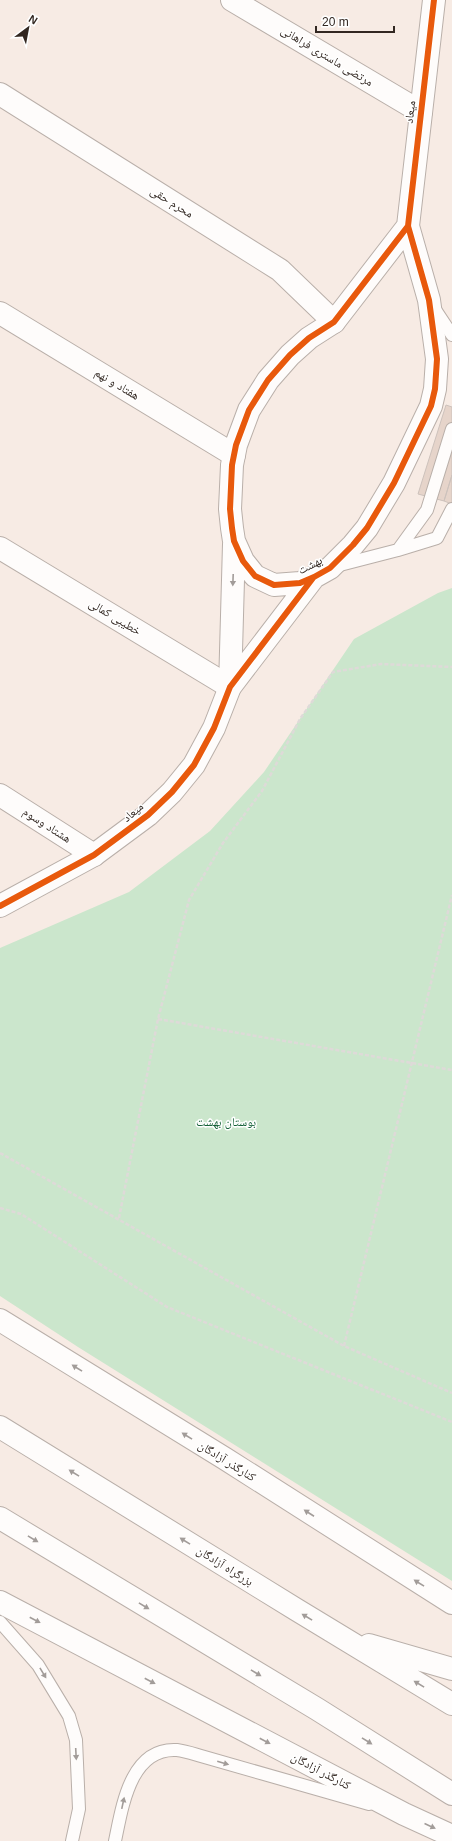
<svg xmlns="http://www.w3.org/2000/svg" width="452" height="1841" viewBox="0 0 452 1841" font-family="Arial,'Noto Naskh Arabic',sans-serif">
	<style>
		.green { fill: #cbe6cc }
		.building { fill: #e6d4ca; stroke: #cdc2bc }
		.lines { fill: none; stroke-linecap: round; stroke-linejoin: round }
		.lane-casing { stroke: #b9afa9; stroke-width: 14 }
		.street-casing { stroke: #b9afa9; stroke-width: 24 }
		.secondary-casing { stroke: #b9afa9; stroke-width: 24 }
		.primary-casing { stroke: #b9afa9; stroke-width: 24 }
		.highway-casing { stroke: #b9afa9; stroke-width: 24 }
		.path { stroke: #dedad8; stroke-width: 2.5; stroke-dasharray: 4 2; stroke-linecap: butt }
		.lane { stroke: #fefcfb; stroke-width: 12 }
		.street { stroke: #fefcfb; stroke-width: 22 }
		.secondary { stroke: #fefcfb; stroke-width: 22 }
		.primary { stroke: #fefcfb; stroke-width: 22 }
		.highway { stroke: #fefcfb; stroke-width: 22 }
		.cycleway-casing { stroke: #fff; stroke-width: 8 }
		.cycleway { stroke: #e8590c; stroke-width: 6 }
		.oneway { fill: #a29c99 }
		.labels { text-anchor: middle; stroke-width: 3; stroke-linejoin: round; paint-order: stroke }
		.street-label { font-size: 12px; fill: #322721; stroke: #fff }
		.park-label { font-size: 12px; fill: #146037; stroke: #fff }
	</style>
	<rect width="100%" height="100%" fill="#f7ebe4"/>
	<path class="green" d="M452,588V1581L78,1347L0,1296V948L129,892L210,831L264,772L354,639L438,593Z"/>
	<path class="building" d="M446,405L452,407V475L444,501L418,494Z
		M452,475V504L444,501Z"/>
	<g class="lines">
		<g class="lane-casing">
			<path id="lane" d="M434,308L452,335
				M398,550L437,538L452,509
				M336,566L398,550L427,510L452,429
				M0,1622L38,1665L69,1716L76,1740L79,1809L72,1841
				M115,1841C122,1808 130,1747 177,1750C185,1751 194,1754 201,1756L369,1804"/>
		</g>
		<g class="street-casing">
			<path id="street" d="M232,0L421,112
				M0,94L280,270L334,322
				M0,313L234,455
				M0,548L230,687
				M0,795L94,855"/>
		</g>
		<g class="secondary-casing">
			<path id="secondary" d="M408,226L334,322L309,338L290,355L268,380L249,410L236,445L232,465L230,509L232,528L234,541L243,561L255,576L274,585L300,583L314,577L330,568L353,545L367,528L394,483L431,406L435,389L437,359L429,300L408,226L434,0
				M230,687L234,544
				M0,906L94,855L148,815L172,792L194,765L214,728L230,687L314,577"/>
		</g>
		<g class="primary-casing">
			<path id="primary" d="M0,1320L224,1458L452,1603
				M0,1602L404,1814L452,1836"/>
		</g>
		<g class="highway-casing">
			<path id="highway" d="M0,1427L297,1610L452,1704
				M0,1518L317,1709L452,1794
				M369,1645L452,1669"/>
		</g>
		<path class="path" d="M158,1019L452,1070
			M0,1153L344,1346L452,1393
			M0,1208L21,1214L167,1307L452,1422
			M119,1218L158,1019L189,900L223,843L262,791L300,719L333,672L381,664L452,667
			M344,1346L452,895"/>
		<use href="#lane" class="lane"/>
		<use href="#street" class="street"/>
		<use href="#secondary" class="secondary"/>
		<use href="#primary" class="primary"/>
		<use href="#highway" class="highway"/>
		<g class="cycleway-casing">
			<path id="cycleway" d="M408,226L334,322L309,338L290,355L268,380L249,410L236,445L232,465L230,509L232,528L234,541L243,561L255,576L274,585L300,583L314,577L330,568L353,545L367,528L394,483L431,406L435,389L437,359L429,300L408,226L434,0
				M0,906L94,855L148,815L172,792L194,765L214,728L230,687L313,578"/>
		</g>
		<use href="#cycleway" class="cycleway"/>
	</g>
	<defs><path id="oneway-solid" d="M-6-.8H1V-3.2L6.5 0L1 3.2V.8H-6Z"/></defs>
	<g class="oneway">
		<use href="#oneway-solid" transform="translate(233 580) rotate(92)"/>
		<use href="#oneway-solid" transform="translate(77 1368) rotate(-148)"/>
		<use href="#oneway-solid" transform="translate(187 1436) rotate(-148)"/>
		<use href="#oneway-solid" transform="translate(74 1473) rotate(-148)"/>
		<use href="#oneway-solid" transform="translate(309 1513) rotate(-147)"/>
		<use href="#oneway-solid" transform="translate(33 1539) rotate(31)"/>
		<use href="#oneway-solid" transform="translate(185 1541) rotate(-148)"/>
		<use href="#oneway-solid" transform="translate(419 1583) rotate(-148)"/>
		<use href="#oneway-solid" transform="translate(144 1606) rotate(31)"/>
		<use href="#oneway-solid" transform="translate(307 1617) rotate(-149)"/>
		<use href="#oneway-solid" transform="translate(35 1620) rotate(28)"/>
		<use href="#oneway-solid" transform="translate(43 1673) rotate(59)"/>
		<use href="#oneway-solid" transform="translate(256 1673) rotate(31)"/>
		<use href="#oneway-solid" transform="translate(150 1681) rotate(28)"/>
		<use href="#oneway-solid" transform="translate(419 1684) rotate(-149)"/>
		<use href="#oneway-solid" transform="translate(265 1741) rotate(28)"/>
		<use href="#oneway-solid" transform="translate(367 1741) rotate(32)"/>
		<use href="#oneway-solid" transform="translate(76 1754) rotate(87)"/>
		<use href="#oneway-solid" transform="translate(223 1763) rotate(16)"/>
		<use href="#oneway-solid" transform="translate(123 1803) rotate(-78)"/>
		<use href="#oneway-solid" transform="translate(430 1826) rotate(24)"/>
	</g>
	<g class="labels">
		<g class="street-label">
			<text transform="translate(327 56) rotate(31)" y="4">مرتضی ماستری فراهانی</text>
			<text transform="translate(410 112) rotate(-83)" y="4">میعاد</text>
			<text transform="translate(172 202) rotate(32)" y="4">محرم حقی</text>
			<text transform="translate(117 384) rotate(31)" y="4">هفتاد و نهم</text>
			<text transform="translate(310 565) rotate(-27)" y="4">بهشت</text>
			<text transform="translate(115 617) rotate(31)" y="4">خطیبی کمالی</text>
			<text transform="translate(133 812) rotate(-40)" y="4">میعاد</text>
			<text transform="translate(47 825) rotate(33)" y="4">هشتاد وسوم</text>
			<text transform="translate(227 1461) rotate(32)" y="4">کنارگذر آزادگان</text>
			<text transform="translate(225 1566) rotate(32)" y="4">بزرگراه آزادگان</text>
			<text transform="translate(321 1771) rotate(28)" y="4">کنارگذر آزادگان</text>
		</g>
		<g class="park-label">
			<text x="226" y="1126">بوستان بهشت</text>
		</g>
	</g>
	<g transform="translate(28 28) rotate(32)" stroke="#ffffff" stroke-width="3" paint-order="stroke">
	<path d="M0-3L7 15L0 10L-7 15Z" fill="#322721"/>
	<text y="-6" font-size="11" font-weight="bold" text-anchor="middle" fill="#322721">N</text>
	</g>
	<path d="M316 26v6h78v-6" fill="none" stroke="#322721" stroke-width="2"/>
	<text x="322" y="26" font-size="12" fill="#322721" stroke="#ffffff" stroke-width="3" paint-order="stroke">20 m</text>
</svg>
